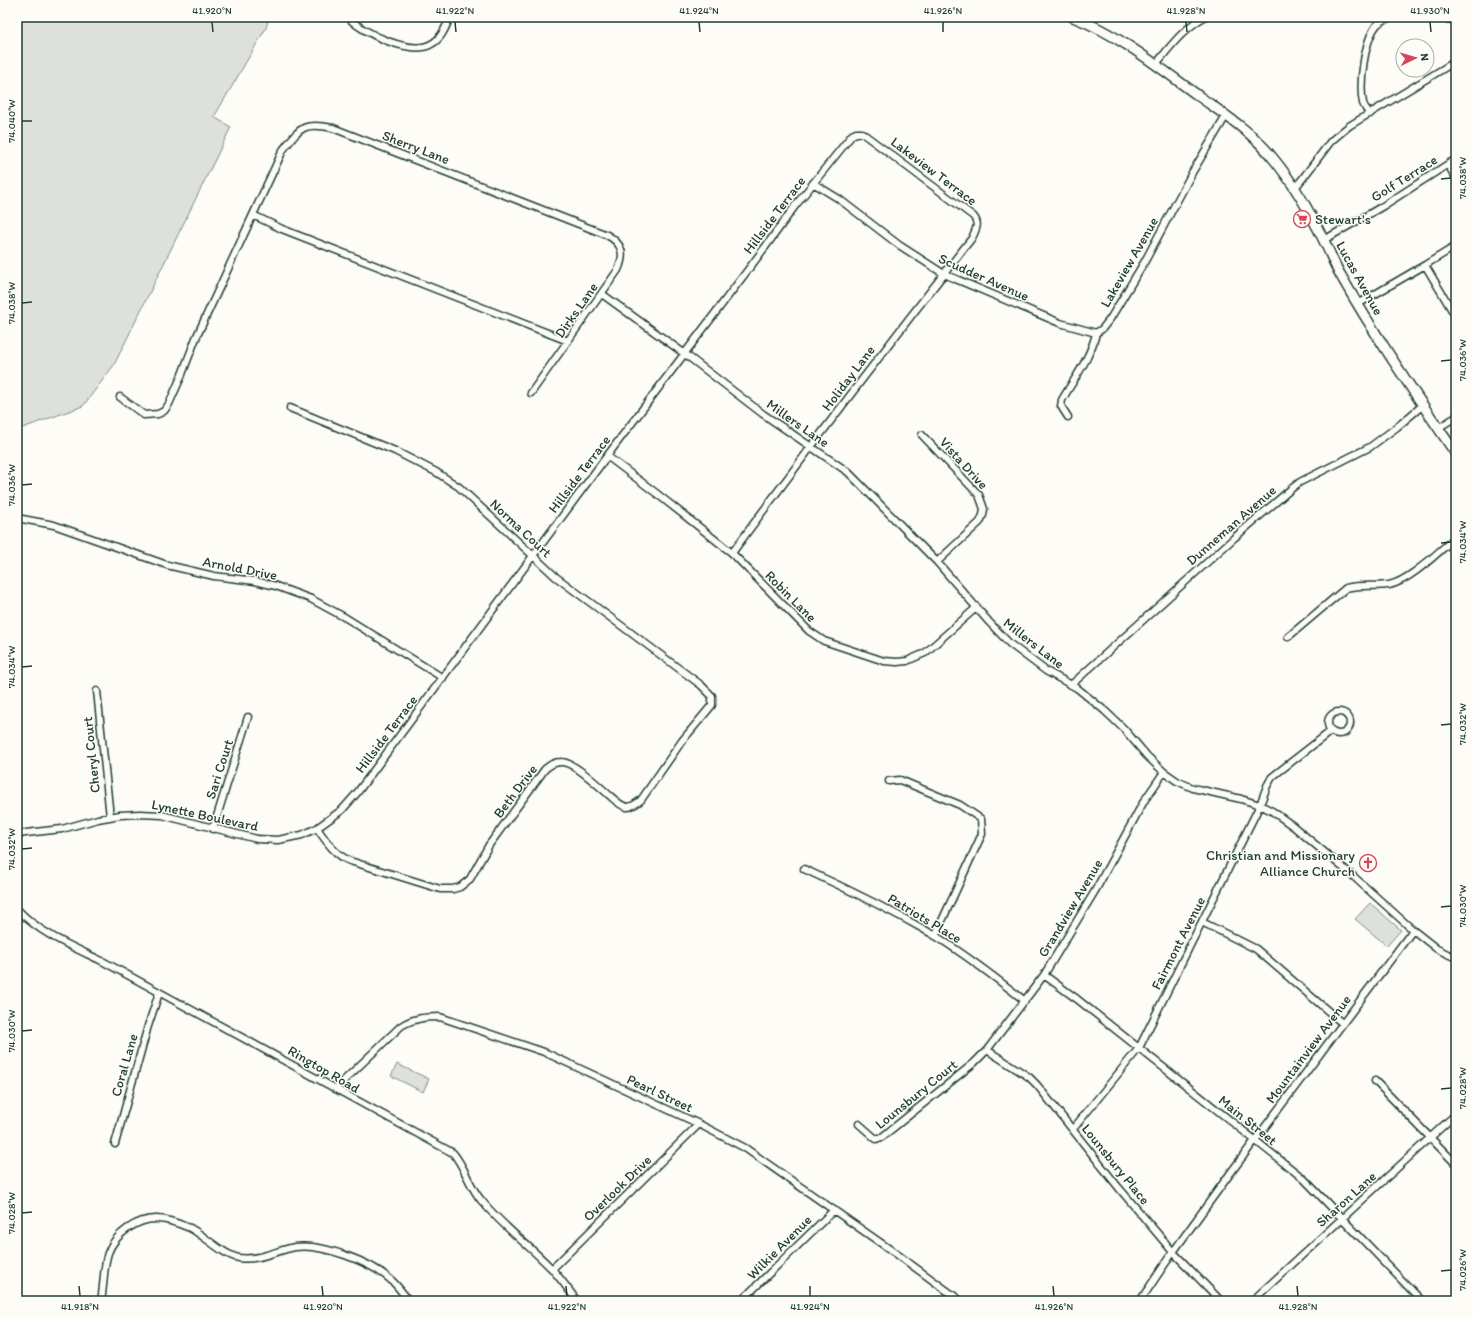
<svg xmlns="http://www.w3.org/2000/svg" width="1473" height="1318" viewBox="0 0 1473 1318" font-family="Itim,sans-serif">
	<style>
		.green { fill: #dde0db; stroke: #7e8e88 }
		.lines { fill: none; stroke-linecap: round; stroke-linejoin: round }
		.street-casing { stroke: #1f3d34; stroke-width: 9 }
		.secondary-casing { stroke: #1f3d34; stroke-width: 12 }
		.street { stroke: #fdfcf7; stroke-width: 6 }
		.secondary { stroke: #fdfcf7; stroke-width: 9 }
		.ticks { fill: none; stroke: #1f3d34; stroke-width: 1.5 }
		.labels { text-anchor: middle; stroke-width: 3; stroke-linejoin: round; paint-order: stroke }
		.street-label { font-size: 14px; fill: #1f3d34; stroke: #fdfcf7 }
		.poi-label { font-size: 14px; fill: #1f3d34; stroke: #fdfcf7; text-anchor: start }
		.neatline { fill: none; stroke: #1f3d34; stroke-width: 1.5 }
		.ticks-label { font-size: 10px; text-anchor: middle; fill: #1f3d34 }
	</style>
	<rect width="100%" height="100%" fill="#fdfcf7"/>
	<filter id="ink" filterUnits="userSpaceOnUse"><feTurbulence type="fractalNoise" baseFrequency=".025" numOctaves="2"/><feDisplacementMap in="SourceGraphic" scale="8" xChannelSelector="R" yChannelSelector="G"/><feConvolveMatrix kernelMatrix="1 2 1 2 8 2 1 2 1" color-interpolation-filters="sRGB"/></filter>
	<g filter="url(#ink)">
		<path class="green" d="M17,17H269L266,28L214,117L231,127L114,365L83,406L17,430Z
			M1370,903L1401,930L1387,946L1355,919Z
			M397,1064L429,1079L423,1092L391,1076Z"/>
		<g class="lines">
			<g class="street-casing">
				<path id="street" d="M348,17C362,33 413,57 433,43C442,38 446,26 450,17
					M1420,17L1456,20
					M1156,64C1170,47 1184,28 1204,17
					M1370,114C1367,110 1364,107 1363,103C1359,84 1364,42 1376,26C1380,21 1385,19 1392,17
					M1448,165L1456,178
					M813,183L839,199L899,245L944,274L1060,323L1096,333
					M1295,188L1303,178L1331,141L1349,126L1456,61
					M253,215L282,229L568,341
					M1324,240L1383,206L1456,159
					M1425,265L1456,317
					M602,294L685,354L763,414L848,472L937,562L989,622L1010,644L1046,671L1077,688L1105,711L1124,729L1147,756L1164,772L1177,781L1193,788L1241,799L1260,805L1272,811L1293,826L1353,876L1413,930L1437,949L1456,958
					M1358,304L1425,265L1456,246
					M120,397L144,415L158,414L164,411L169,404L181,377L196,338L283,150C301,127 303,122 333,128L607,235C623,244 625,254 618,270L531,393
					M290,408L395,451L436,472L459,487L556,577L701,685L712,696V705L682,741L641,800C637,803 632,807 627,807C620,806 614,799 609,795C600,787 573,761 561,762C554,762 550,765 545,769L489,845L470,879L460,887L453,889H440L350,861C335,855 326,841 317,828
					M1068,417L1061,406L1062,400C1074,379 1091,357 1096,333L1102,329L1110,319L1145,261L1193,171L1226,116
					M1438,428L1456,417
					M922,435L979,495L984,509L983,515L980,522L937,562
					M607,456L656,493L732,553L809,631L824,641L884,661L897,662L907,661L925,653L977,607
					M17,518L54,525L167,565L214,576L255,581L276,586L311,599L346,618L443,678
					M1288,637L1346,588C1362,584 1374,587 1389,585C1410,581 1439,551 1456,537
					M1071,685L1234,538L1291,489L1300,482L1370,447L1397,427L1423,405
					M97,691L110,817
					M1328 723a11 11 0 1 1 22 0a11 11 0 1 1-22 0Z
					M889,781L900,780L960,805L981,819L982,834L935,936
					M213,829L248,717
					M17,834L62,829L98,819L120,815L140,814L162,815L257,839L278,840L302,835L317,828L342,810L357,793L607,456L766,246L795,206L852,135L856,133H862L973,216C980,224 976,229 972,238C890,342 810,447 732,553
					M804,869C848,889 892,911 934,935C966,955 996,978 1025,1001
					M17,909C40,934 73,947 104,962L453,1153C465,1167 469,1186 481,1200C502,1226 529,1245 552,1269C561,1279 569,1290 577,1301
					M1202,922L1256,949L1342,1023
					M1044,975L1077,999L1304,1179L1422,1301
					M987,1050L1029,1077L1037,1085L1119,1188L1173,1252L1221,1301
					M1375,1081L1456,1164
					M335,1089L401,1026C414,1018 425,1017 440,1017L544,1052L699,1124L745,1148L898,1255L961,1301
					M859,1124L876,1139L882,1137L974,1063L987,1050L1044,975L1095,891L1144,801L1164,772
					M1073,1129L1139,1048L1260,805L1267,786L1272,777L1331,731
					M115,1144L148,1026L159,993
					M552,1269L699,1124
					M101,1301C104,1286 103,1268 108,1253C115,1234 137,1218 158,1219C168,1219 180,1224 190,1228C205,1236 223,1255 239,1258C259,1261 277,1250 295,1247C322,1243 371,1262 391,1280C398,1286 403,1294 409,1301
					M741,1301L834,1210
					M1140,1301L1173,1252L1232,1171L1413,930
					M1252,1301L1456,1114"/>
			</g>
			<g class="secondary-casing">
				<path id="secondary" d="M1073,17C1120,35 1160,68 1200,97C1225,115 1253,133 1272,157C1293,182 1310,212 1324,241C1330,252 1334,264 1340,274C1375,336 1416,395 1456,454"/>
			</g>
			<use href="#street" class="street"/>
			<use href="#secondary" class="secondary"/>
		</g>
	</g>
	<path class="ticks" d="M212,22L213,32M455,22L456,32M699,22L700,32M943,22V32M1186,22L1187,32M1430,22L1431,32M22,121H32M1441,179L1451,178M22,303L32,302M1441,361L1451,360M22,485L32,484M1441,543L1451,542M22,667L32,666M1441,725L1451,724M22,849L32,848M1441,907L1451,906M22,1031L32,1030M1441,1089L1451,1088M22,1213L32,1212M1441,1271L1451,1270M79,1286L80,1296M322,1286L323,1296M566,1286L567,1296M810,1286V1296M1053,1286L1054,1296M1297,1286L1298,1296"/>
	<defs>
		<g id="supermarket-ring" transform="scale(0.9)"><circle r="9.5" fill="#fdfcf7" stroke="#d1495b" stroke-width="1.5"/><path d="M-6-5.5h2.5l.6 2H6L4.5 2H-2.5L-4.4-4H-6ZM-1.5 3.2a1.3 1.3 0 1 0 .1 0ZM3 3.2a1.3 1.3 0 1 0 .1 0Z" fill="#d1495b"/></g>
		<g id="church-ring" transform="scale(0.9)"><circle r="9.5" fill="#fdfcf7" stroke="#d1495b" stroke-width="1.5"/><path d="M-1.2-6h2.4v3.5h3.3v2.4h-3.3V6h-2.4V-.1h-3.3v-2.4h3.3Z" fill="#d1495b"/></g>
	</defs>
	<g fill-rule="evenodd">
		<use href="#supermarket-ring" x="1302" y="219"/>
		<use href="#church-ring" x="1368" y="863"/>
	</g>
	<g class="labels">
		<g class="street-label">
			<text transform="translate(416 147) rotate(21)" y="5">Sherry Lane</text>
			<text transform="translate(934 171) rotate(37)" y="5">Lakeview Terrace</text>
			<text transform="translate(1404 178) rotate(-32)" y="5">Golf Terrace</text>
			<text transform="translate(774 215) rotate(-53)" y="5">Hillside Terrace</text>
			<text transform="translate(1129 262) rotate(-60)" y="5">Lakeview Avenue</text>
			<text transform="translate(984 277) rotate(24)" y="5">Scudder Avenue</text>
			<text transform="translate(1360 278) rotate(61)" y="5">Lucas Avenue</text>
			<text transform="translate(576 310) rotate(-55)" y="5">Dirks Lane</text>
			<text transform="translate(848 378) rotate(-53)" y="5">Holiday Lane</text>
			<text transform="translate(798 423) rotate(35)" y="5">Millers Lane</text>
			<text transform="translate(964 463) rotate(48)" y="5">Vista Drive</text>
			<text transform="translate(579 474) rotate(-53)" y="5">Hillside Terrace</text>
			<text transform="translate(1231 525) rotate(-41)" y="5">Dunneman Avenue</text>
			<text transform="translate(521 528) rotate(43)" y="5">Norma Court</text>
			<text transform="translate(240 568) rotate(11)" y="5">Arnold Drive</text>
			<text transform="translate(791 596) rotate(45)" y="5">Robin Lane</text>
			<text transform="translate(1034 643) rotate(38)" y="5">Millers Lane</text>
			<text transform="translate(386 734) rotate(-53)" y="5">Hillside Terrace</text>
			<text transform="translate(91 755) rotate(-96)" y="5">Cheryl Court</text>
			<text transform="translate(219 769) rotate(-72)" y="5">Sari Court</text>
			<text transform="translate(515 791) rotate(-53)" y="5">Beth Drive</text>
			<text transform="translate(205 815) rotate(12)" y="5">Lynette Boulevard</text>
			<text transform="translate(1070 908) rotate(-59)" y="5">Grandview Avenue</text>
			<text transform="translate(925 918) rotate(31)" y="5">Patriots Place</text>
			<text transform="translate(1178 943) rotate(-63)" y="5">Fairmont Avenue</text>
			<text transform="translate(1308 1049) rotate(-53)" y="5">Mountainview Avenue</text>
			<text transform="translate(124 1065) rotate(-74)" y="5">Coral Lane</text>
			<text transform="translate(324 1069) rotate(30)" y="5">Ringtop Road</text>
			<text transform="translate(660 1093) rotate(25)" y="5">Pearl Street</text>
			<text transform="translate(916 1094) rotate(-39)" y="5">Lounsbury Court</text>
			<text transform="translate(1248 1120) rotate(39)" y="5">Main Street</text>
			<text transform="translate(1116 1164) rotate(51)" y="5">Lounsbury Place</text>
			<text transform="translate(617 1188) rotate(-44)" y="5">Overlook Drive</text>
			<text transform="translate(1346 1199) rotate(-42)" y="5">Sharon Lane</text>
			<text transform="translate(779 1247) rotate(-45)" y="5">Wilkie Avenue</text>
		</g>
		<g class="poi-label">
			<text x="1315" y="224">Stewart's</text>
			<text x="1355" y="860" text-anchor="end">Christian and Missionary<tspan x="1355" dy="16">Alliance Church</tspan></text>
		</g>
	</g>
	<rect width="1473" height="1318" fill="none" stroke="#fdfcf7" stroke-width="44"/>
	<g transform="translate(1415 58) rotate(85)"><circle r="19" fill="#fdfcf7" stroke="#a4b0a9"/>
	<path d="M0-3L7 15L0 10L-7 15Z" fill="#d1495b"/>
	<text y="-6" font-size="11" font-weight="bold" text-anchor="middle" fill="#1f3d34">N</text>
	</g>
	<rect x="22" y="22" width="1429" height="1274" class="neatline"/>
	<g class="ticks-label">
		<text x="212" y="14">41.920°N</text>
		<text x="455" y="14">41.922°N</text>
		<text x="699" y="14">41.924°N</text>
		<text x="943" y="14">41.926°N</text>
		<text x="1186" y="14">41.928°N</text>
		<text x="1430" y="14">41.930°N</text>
		<text transform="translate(11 121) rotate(-90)" y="4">74.040°W</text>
		<text transform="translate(1462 178) rotate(-90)" y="4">74.038°W</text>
		<text transform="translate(11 303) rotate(-90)" y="4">74.038°W</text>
		<text transform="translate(1462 360) rotate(-90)" y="4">74.036°W</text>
		<text transform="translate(11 485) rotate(-90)" y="4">74.036°W</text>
		<text transform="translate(1462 542) rotate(-90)" y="4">74.034°W</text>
		<text transform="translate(11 667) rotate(-90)" y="4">74.034°W</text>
		<text transform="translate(1462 724) rotate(-90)" y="4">74.032°W</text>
		<text transform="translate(11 849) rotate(-90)" y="4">74.032°W</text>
		<text transform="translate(1462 906) rotate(-90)" y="4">74.030°W</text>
		<text transform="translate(11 1031) rotate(-90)" y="4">74.030°W</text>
		<text transform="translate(1462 1088) rotate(-90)" y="4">74.028°W</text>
		<text transform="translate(11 1213) rotate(-90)" y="4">74.028°W</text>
		<text transform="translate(1462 1270) rotate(-90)" y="4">74.026°W</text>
		<text x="80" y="1310">41.918°N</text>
		<text x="323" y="1310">41.920°N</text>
		<text x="567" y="1310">41.922°N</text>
		<text x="810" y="1310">41.924°N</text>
		<text x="1054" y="1310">41.926°N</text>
		<text x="1298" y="1310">41.928°N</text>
	</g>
</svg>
